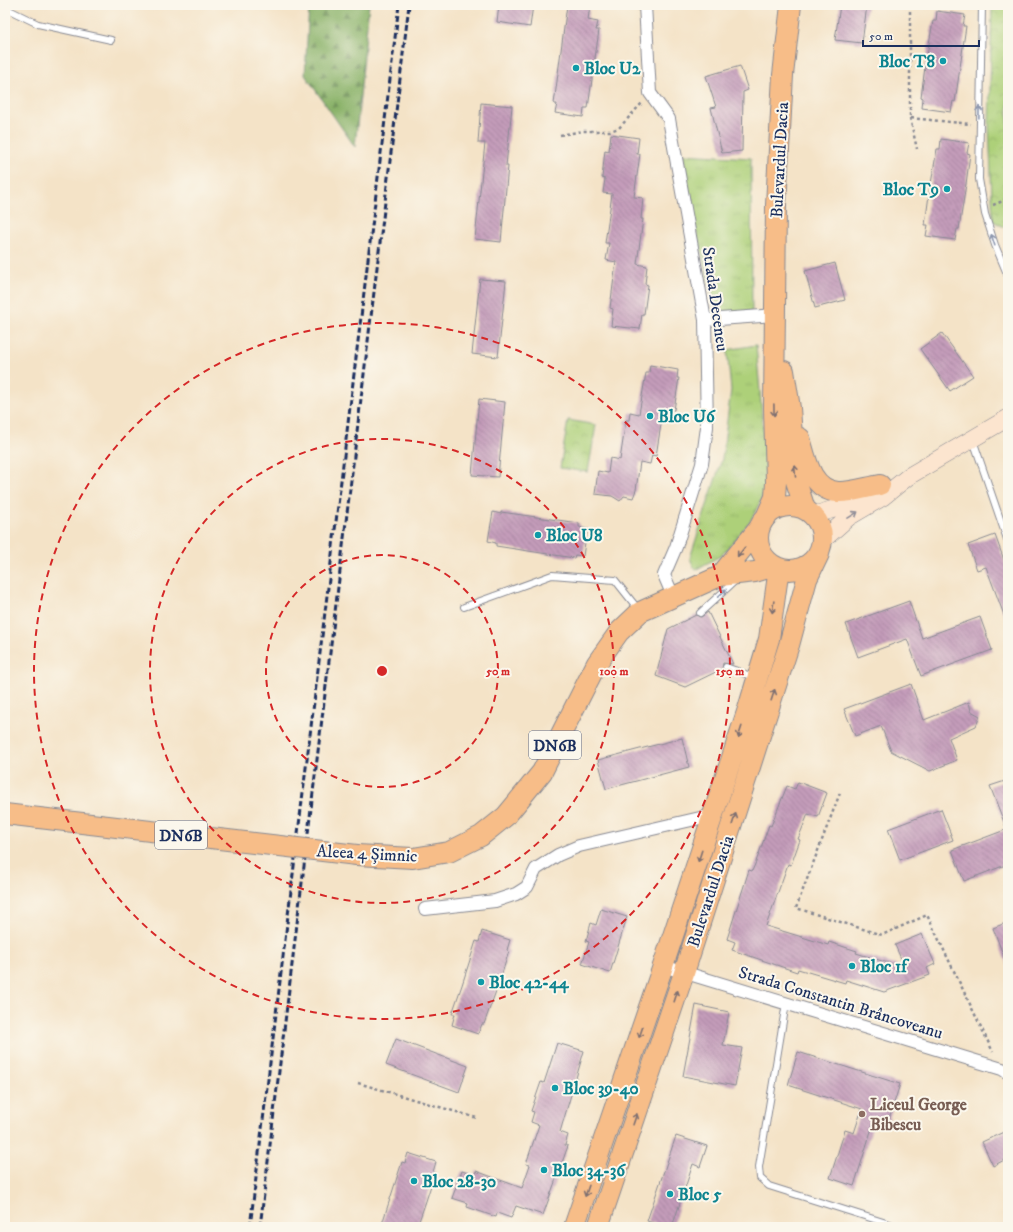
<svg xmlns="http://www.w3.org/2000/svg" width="1013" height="1232" viewBox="0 0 1013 1232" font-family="'IM FELL DW Pica',serif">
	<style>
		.grass { fill: url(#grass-tufts); stroke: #64806c }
		.forest { fill: url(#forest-firs); stroke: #527064 }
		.park { fill: url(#park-crowns); stroke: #64806c }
		.building { fill: url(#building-back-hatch) }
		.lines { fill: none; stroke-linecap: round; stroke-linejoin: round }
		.lane-casing { stroke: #888992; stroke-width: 8 }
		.street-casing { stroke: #888992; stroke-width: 14 }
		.secondary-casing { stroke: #888992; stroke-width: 18 }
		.primary-casing { stroke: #888992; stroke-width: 22 }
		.path { stroke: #888992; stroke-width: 2.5; stroke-dasharray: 3 3; stroke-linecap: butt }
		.lane { stroke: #fff; stroke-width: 6 }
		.street { stroke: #fff; stroke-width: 12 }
		.secondary { stroke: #fce5cf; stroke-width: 17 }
		.primary { stroke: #f7bd88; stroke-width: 20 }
		.rail { stroke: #1b2f5e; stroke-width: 3; stroke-dasharray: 6 3; stroke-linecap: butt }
		.primary-bridge-casing { stroke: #888992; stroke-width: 22; stroke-linecap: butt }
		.primary-bridge { stroke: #f7bd88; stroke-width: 20 }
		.oneway { stroke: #8d97ae }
		.oneway2 { stroke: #7e6f71 }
		.oneway3 { stroke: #8c8a96 }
		.ring { fill: none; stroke: #d62828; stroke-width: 2; stroke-dasharray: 7 5 }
		.culture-dot { fill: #0f9aa8; stroke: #fbf7ec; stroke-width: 1.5 }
		.education-dot { fill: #8d6e63; stroke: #fbf7ec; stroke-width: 1.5 }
		.labels { text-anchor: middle; stroke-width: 4; stroke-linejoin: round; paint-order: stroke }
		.shield { fill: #fbf7ec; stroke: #5e6b89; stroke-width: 1 }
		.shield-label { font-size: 16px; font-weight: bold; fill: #1b2f5e }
		.culture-label { font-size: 17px; font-weight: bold; fill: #0d838f; stroke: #fbf7ec; text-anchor: start }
		.street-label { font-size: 17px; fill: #1b2f5e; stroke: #fbf7ec }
		.education-label { font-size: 17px; font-weight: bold; fill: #785e54; stroke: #fbf7ec; text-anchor: start }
		.centre { fill: #d62828; stroke: #fbf7ec; stroke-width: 2 }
		.ring-label { font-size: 12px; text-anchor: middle; font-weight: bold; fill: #d62828; stroke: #fbf7ec; stroke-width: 4; stroke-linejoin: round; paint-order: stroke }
	</style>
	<defs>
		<pattern id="grass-tufts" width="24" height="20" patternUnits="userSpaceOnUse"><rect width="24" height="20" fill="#add079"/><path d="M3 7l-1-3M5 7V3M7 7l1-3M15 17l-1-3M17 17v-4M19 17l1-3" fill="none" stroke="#94b36b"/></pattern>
		<pattern id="forest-firs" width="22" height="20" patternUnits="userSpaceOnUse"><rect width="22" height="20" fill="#8ab269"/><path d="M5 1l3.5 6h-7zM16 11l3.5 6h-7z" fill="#70915a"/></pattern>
		<pattern id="park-crowns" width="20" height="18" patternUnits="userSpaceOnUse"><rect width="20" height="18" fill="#add079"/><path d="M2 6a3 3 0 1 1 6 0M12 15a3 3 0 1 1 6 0" fill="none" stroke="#94b36b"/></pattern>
		<pattern id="building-back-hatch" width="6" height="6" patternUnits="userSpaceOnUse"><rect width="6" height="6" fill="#c49cba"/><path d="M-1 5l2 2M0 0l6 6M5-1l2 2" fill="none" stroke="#9e809a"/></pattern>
	</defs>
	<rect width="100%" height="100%" fill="#fbf7ec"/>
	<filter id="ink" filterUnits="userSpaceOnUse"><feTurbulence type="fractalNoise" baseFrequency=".025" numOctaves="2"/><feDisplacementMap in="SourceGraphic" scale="8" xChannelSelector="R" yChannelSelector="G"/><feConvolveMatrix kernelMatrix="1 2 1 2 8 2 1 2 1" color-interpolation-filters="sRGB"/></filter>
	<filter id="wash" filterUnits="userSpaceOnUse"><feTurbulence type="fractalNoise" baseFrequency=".012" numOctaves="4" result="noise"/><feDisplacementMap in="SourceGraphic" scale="16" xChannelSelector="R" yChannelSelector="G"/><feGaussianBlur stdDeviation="0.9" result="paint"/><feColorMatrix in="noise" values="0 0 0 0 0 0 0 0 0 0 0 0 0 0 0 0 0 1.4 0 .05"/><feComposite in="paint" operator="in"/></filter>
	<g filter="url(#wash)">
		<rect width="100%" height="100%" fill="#f4e3c7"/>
		<path class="grass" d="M683,154L751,158L752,311L732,314L716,312L695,226Z
			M756,345L768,486L751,520L722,555L695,570L690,558L722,459L731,390L727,350Z"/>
		<path class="forest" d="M309,5H369L355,147L305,75Z"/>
		<path class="park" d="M992,5H1008V229L993,221L989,127Z
			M568,420L596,425L588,472L560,468Z"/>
		<g id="blocks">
			<path class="building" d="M499,5H533L530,27L497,22Z
				M567,5H590L588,20L598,22L596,30H599L588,108H584L583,117L555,113L557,104H554Z
				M840,5H867L862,43L835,40Z
				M937,11L965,15L963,26H966L955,102L953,101L951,112L922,108L923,98L921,97L925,67L933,21H936Z
				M740,66L748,90L743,92L742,151L722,153L711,108L716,107L706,76Z
				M481,103L512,106L506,166H508L501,242L475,239L485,143H478Z
				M611,134L639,138L637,154H640L634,197L643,198L641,219H643L637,264L647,266L645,284L648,285L644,314H642L640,329L611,326L613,309L610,308L616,262L606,260L609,243H605L612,194L603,193L605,179L602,178L605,150L609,151Z
				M941,139L969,143L967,153L970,154L966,184L959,229H957L955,240L926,236L928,225H925L929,195L937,149H940Z
				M835,263L845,300L815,308L805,271Z
				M480,279L506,281L498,357L472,354Z
				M942,333L973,376L950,391L920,349Z
				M650,365L678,370L677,378H679L674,410H671L669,420L662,418L656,456L652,455L650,464L640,462L636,490L633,498L624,496L620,501L612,496L595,494L598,471L608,473L610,458L620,460L626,420H629L630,412L639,414L646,373H649Z
				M479,399L505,402L498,477L472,475Z
				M493,512L501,514V512L579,523V527L587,529L583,556L575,555L574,558L496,546V543L488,541Z
				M995,535L1008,571L1007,623L986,567L977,570L968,545Z
				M909,601L922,638L980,617L992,650L921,676L907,639L858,657L846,624Z
				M708,612L733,664L723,663L722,669L685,687L656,676L668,629L696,615L701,617Z
				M911,684L924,720L969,702L971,711L980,716L976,726L949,738L957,760L930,771L891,751L881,726L855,736L844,709Z
				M682,738L689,767L606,789L598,760Z
				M1008,780V830H1007L990,786Z
				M798,782L827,793L818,817L808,814L798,839L800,840L791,865L788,864L766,926L828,945L829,942L857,951L856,953L905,968L895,945L922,934L935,964L927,968L930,975L884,992L846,980L845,983L798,969L797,972L732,950L735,942L727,939L749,870L752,871L756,862L769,825L771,826L787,786L795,789Z
				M941,809L953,840L900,860L888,829Z
				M1005,830L1008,838V864L964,881L952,850Z
				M601,909L627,917L610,973L582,964L589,942L586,941L591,923L596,925Z
				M1008,922V965H1007L993,928Z
				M482,931L510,940L507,950L509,951L500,980L484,1024H482L478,1034L452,1025L455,1014H452L462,985L476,941L479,942Z
				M696,1005L729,1012L723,1045L742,1048L735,1086L683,1076Z
				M396,1039L468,1066L459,1092L386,1065Z
				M557,1043L584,1051L560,1132L568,1135L565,1145L568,1146L543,1215L516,1206L511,1218L497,1213L496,1217L467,1207L468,1203L452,1198L462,1171L475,1175L476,1171L522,1188L530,1165L526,1164L539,1125L531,1122L534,1112L531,1111L541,1082L544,1083Z
				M798,1052L900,1084L888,1122L875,1118L854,1186L830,1178L845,1130L854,1133L862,1109L788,1085Z
				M1008,1130V1158L993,1166L982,1142Z
				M676,1136L707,1146L700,1167L693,1164L672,1227H665L647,1221Z
				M408,1153L436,1162L433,1172L435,1173L426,1201L417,1227H381L402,1162L405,1163Z"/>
		</g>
	</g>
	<g filter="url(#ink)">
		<use href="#blocks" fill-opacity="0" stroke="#888992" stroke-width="1"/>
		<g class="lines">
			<g class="lane-casing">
				<path id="lane" d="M982,5L979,179L985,214L995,245L1008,276
					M5,8L38,24L111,40
					M973,440L1008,542
					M464,607L552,575L615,580L638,609
					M700,613L736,580
					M726,667L756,678
					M786,1003L759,1167L760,1178L769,1186L899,1227"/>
			</g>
			<g class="street-casing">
				<path id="street" d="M645,5L650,93L669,119L705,320L707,427L702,464L676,547L664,575L673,596
					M705,320L776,315
					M425,909L495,901L516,894L527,887L536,869L558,855L579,846L713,815
					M663,966L1002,1069L1008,1073"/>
			</g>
			<g class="secondary-casing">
				<path id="secondary" d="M814,515L844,506L872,490
					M823,540L849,517L883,497L909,476L1008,418"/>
			</g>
			<g class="primary-casing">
				<path id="primary" d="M784,371L790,408L795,478L805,509
					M800,438C806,459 811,490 838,492C849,493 868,487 880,485
					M758 538a32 32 0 1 1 64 0a32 32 0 1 1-64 0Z
					M767,515L775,497L776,482L774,408L776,205L783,75L791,5
					M720,576L760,527
					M357,855L413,858L449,852L481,836L506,816L542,772L597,663L619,632L640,612L720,576L755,572L775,566
					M574,1227L663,966L748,709L769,639L779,568
					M598,1227L684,973L789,645L807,579L819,554"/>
			</g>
			<path class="path" d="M910,5V118L971,124
				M910,118L917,149
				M560,135L583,131H610L619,128L642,103
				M993,205L1003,201L1008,196
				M840,793L796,908L882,935L927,915L993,1052
				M358,1083L477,1118"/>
			<use href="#lane" class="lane"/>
			<use href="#street" class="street"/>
			<use href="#secondary" class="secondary"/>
			<use href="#primary" class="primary"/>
			<path class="rail" d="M250,1227L399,5
				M260,1227L409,5"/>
			<g class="primary-bridge-casing">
				<path id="primary-bridge" d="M5,814L357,855"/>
			</g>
			<use href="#primary-bridge" class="primary-bridge"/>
		</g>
		<defs><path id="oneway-shaft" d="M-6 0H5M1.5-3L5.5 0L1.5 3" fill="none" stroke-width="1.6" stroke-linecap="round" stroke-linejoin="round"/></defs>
		<g class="oneway">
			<use href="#oneway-shaft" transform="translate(979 112) rotate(-89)"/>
			<use href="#oneway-shaft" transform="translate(993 240) rotate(-108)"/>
			<use href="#oneway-shaft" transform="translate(722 593) rotate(-43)"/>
		</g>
		<g class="oneway2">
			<use href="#oneway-shaft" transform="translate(774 410) rotate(89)"/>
			<use href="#oneway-shaft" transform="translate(795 471) rotate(-95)"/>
			<use href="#oneway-shaft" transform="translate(741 552) rotate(128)"/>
			<use href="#oneway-shaft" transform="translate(773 607) rotate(98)"/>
			<use href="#oneway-shaft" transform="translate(773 695) rotate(-72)"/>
			<use href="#oneway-shaft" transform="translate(740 732) rotate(108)"/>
			<use href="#oneway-shaft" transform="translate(734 819) rotate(-72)"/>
			<use href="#oneway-shaft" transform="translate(700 856) rotate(108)"/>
			<use href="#oneway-shaft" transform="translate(676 996) rotate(-72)"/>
			<use href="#oneway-shaft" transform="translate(641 1032) rotate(109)"/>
			<use href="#oneway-shaft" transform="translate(635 1119) rotate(-71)"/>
			<use href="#oneway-shaft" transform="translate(587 1191) rotate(109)"/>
		</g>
		<use class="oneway3" href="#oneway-shaft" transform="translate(853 515) rotate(-32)"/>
	</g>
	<g class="ring">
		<circle cx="382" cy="671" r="116"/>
		<circle cx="382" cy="671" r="232"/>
		<circle cx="382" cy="671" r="348"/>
	</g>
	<g class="culture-dot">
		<circle cx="943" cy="61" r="4"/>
		<circle cx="576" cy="68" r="4"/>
		<circle cx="947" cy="189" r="4"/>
		<circle cx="650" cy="416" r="4"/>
		<circle cx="538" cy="535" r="4"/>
		<circle cx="852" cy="966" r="4"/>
		<circle cx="481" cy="982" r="4"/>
		<circle cx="555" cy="1088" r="4"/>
		<circle cx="544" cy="1170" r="4"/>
		<circle cx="414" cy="1181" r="4"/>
		<circle cx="670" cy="1194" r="4"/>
	</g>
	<circle class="education-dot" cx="862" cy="1114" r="4"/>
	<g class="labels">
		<g class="shield">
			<rect x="529" y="731" width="52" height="28" rx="3"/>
			<rect x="155" y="821" width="52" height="28" rx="3"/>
		</g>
		<g class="shield-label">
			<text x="555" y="751">DN6B</text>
			<text x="181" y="841">DN6B</text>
		</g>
		<g class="culture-label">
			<text x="935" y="67" text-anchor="end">Bloc T8</text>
			<text x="584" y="74">Bloc U2</text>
			<text x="939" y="195" text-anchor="end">Bloc T9</text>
			<text x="658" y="422">Bloc U6</text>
			<text x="546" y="541">Bloc U8</text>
			<text x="860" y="972">Bloc 1f</text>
			<text x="489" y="988">Bloc 42-44</text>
			<text x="563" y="1094">Bloc 39-40</text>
			<text x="552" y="1176">Bloc 34-36</text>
			<text x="422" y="1187">Bloc 28-30</text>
			<text x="678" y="1200">Bloc 5</text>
		</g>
		<g class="street-label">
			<text transform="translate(779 160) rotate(-87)" y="6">Bulevardul Dacia</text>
			<text transform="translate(716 299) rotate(82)" y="6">Strada Deceneu</text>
			<text transform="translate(367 853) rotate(3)" y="6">Aleea 4 Șimnic</text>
			<text transform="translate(710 891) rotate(-72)" y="6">Bulevardul Dacia</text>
			<text transform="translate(841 1002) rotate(17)" y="6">Strada Constantin Brâncoveanu</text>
		</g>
		<g class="education-label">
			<text x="870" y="1110">Liceul George<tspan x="870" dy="20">Bibescu</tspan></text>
		</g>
	</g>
	<circle cx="382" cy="671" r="6" class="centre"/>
	<g class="ring-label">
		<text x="498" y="675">50 m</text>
		<text x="614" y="675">100 m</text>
		<text x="730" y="675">150 m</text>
	</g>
	<rect width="1013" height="1232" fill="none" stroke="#fbf7ec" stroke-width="20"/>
	<path d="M863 40v6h116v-6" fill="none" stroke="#1b2f5e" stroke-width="2"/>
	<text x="869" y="40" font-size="12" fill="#1b2f5e" stroke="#fbf7ec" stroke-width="3" paint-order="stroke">50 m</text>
</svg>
